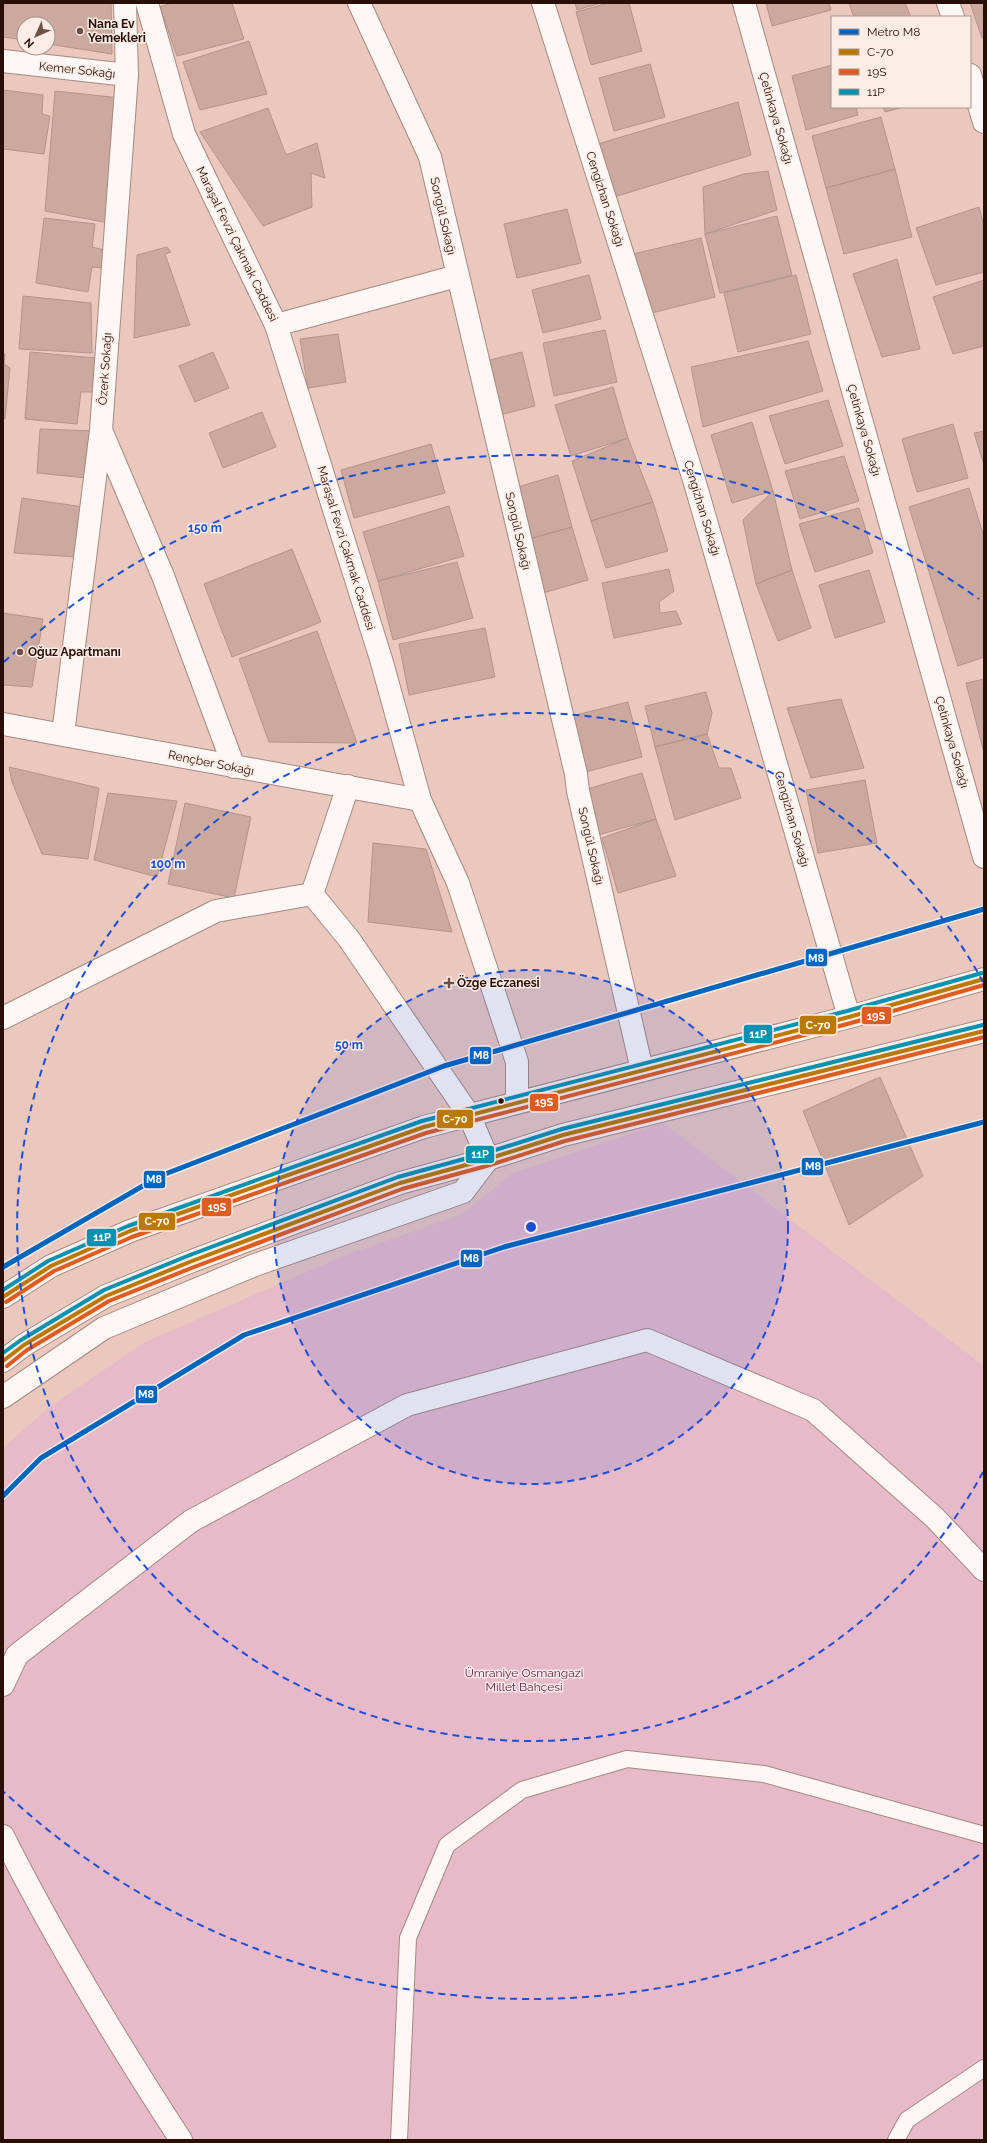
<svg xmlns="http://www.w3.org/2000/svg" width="987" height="2143" viewBox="0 0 987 2143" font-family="Raleway,sans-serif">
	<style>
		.green { fill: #e7bac9 }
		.building { fill: #cba99e; stroke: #b1958c }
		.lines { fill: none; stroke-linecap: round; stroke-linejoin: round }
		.lane-casing { stroke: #a58980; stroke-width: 18 }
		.street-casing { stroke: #a58980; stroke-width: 24 }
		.primary-casing { stroke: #a58980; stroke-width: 24 }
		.lane { stroke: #fcf7f5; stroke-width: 16 }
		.street { stroke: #fcf7f5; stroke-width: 22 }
		.primary { stroke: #fcf7f5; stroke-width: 22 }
		.bus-1-casing { stroke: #fcece6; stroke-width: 7 }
		.bus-2-casing { stroke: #fcece6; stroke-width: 7 }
		.bus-3-casing { stroke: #fcece6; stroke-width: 7 }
		.bus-1 { stroke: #b97902; stroke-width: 4 }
		.bus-2 { stroke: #de5c1f; stroke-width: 4 }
		.bus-3 { stroke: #0692b0; stroke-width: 4 }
		.metro-1-casing { stroke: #fcece6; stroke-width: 8 }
		.metro-1 { stroke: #0065bd; stroke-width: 5 }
		.ring { fill: none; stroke: #1d4ed8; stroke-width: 2; stroke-dasharray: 7 5 }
		.poi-dot { fill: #6d5046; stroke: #fcece6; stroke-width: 1.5 }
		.bus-dot { fill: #290f06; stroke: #fcece6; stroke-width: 1.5 }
		.labels { text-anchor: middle; stroke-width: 3; stroke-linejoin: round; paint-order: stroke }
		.poi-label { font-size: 12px; font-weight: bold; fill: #290f06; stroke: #fcece6; text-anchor: start }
		.street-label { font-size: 12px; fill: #290f06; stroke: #fcece6 }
		.park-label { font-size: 12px; fill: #611650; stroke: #fcece6 }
		.centre { fill: #1d4ed8; stroke: #fcece6; stroke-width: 2 }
		.ring-label { font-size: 12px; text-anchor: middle; font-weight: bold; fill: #1d4ed8; stroke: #fcece6; stroke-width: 3; stroke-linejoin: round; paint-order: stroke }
		.line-badge { stroke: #fcece6; stroke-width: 1.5 }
		.badge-label { font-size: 11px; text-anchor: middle; font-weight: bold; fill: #fff }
	</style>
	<rect width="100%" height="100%" fill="#eac8bd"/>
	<path class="green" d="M663,1123L984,1366V2140H3V1448L48,1408L145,1342L348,1254L461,1215L513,1173Z"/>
	<path class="building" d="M3,3H111L112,54L48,44V24H24V40L3,37Z
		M172,3H232L244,39L177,56L160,7Z
		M575,3H601L577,10Z
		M608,3H629L642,51L591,65L576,12Z
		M766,3H829L831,10L772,26Z
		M849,3H905L911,17H854Z
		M970,3H984V37L982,38Z
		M249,41L267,94L200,110L183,62Z
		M650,64L665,117L614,131L599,78Z
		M832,65V107H856L858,115L806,130L792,76Z
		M3,90L43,95L42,114L50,116L44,154L3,149Z
		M55,91L121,98L109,223L45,211Z
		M738,102L751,155L611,198L598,144Z
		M883,107H904L885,112Z
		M268,108L286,155L317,143L325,178L311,173L312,207L263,226L200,132Z
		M881,117L895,169L826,188L812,136Z
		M895,169L912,237L844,254L826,188Z
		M768,171L777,210L705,234L703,187L744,174Z
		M979,207L984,226V272L936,285L916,228Z
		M567,209L581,263L517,278L504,224Z
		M777,216L792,275L720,293L705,234Z
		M44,218L95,224L92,247L104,250L103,268L92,267L88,292L36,283Z
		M701,238L715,297L644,315L629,255Z
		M167,247L171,252L165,254L190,325L134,338L137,255Z
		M897,259L920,349L882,357L853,274Z
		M589,275L601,319L543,333L532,290Z
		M796,275L811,334L738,352L724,293Z
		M984,280V346L953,354L933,297Z
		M23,296L91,303L92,353L19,349Z
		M605,330L617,382L554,396L543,343Z
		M338,334L346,382L308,388L300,339Z
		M808,341L823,391L703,427L691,367Z
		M30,352L95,358L94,392H81L77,424L25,419Z
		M213,352L229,388L195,402L179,366Z
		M522,352L535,406L500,415L486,361Z
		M3,354H5L4,364L10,368L5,419H3Z
		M613,387L628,438L571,456L555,405Z
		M828,400L843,446L785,464L769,416Z
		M262,412L276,447L223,468L209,433Z
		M752,422L773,491L732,503L711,435Z
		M953,424L968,478L917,492L902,439Z
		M40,429L94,431L87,478L37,473Z
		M984,431V465L974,433Z
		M628,438L653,502L591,521L572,461Z
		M431,444L445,493L354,518L341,470Z
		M844,456L859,501L800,519L785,471Z
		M558,475L572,527L529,539L514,488Z
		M969,488L984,537V657L958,666L909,507Z
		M773,491L792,570L756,584L743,520Z
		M22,498L84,507L76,557L14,553Z
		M653,502L668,551L606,568L591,521Z
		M449,506L464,556L378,581L363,532Z
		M859,508L873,553L815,572L799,524Z
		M572,527L588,580L543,593L529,539Z
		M292,549L321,622L232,657L204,584Z
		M457,562L473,618L393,640L378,581Z
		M669,569L674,591L659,602L660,613L676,611L682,624L614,638L602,583Z
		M792,570L811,628L778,641L756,584Z
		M869,570L885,622L835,638L819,585Z
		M3,613L43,619L32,687L3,685Z
		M485,628L495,677L409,695L399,644Z
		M317,631L357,743L269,742L239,659Z
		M984,679V753L966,683Z
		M706,692L712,713L707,734L655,747L645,706Z
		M841,699L864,768L811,778L787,708Z
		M628,702L642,757L578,774L564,718Z
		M707,734L719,768H731L741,798L675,820L655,747Z
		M9,767L99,788L88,859L42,854L12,782Z
		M642,773L656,819L594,836L580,791Z
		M865,780L877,843L818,853L806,790Z
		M108,793L177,801L157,877L94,860Z
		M185,803L251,817L234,898L168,884Z
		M656,819L676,876L618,893L602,838Z
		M373,843L426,849L452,932L368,922Z
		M880,1077L923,1176L849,1225L803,1111Z"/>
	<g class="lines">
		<g class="lane-casing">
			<path id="lane" d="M399,2140L408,1938L447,1845L522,1790L627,1759L764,1774L984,1835
				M896,2140L907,2120L984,2068"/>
		</g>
		<g class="street-casing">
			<path id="street" d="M147,3L184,134L276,325L381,659L420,800L458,883L517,1062V1102
				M359,3L430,157L576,774L578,791L642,1070
				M543,3L695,483L849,1017
				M744,3L984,857
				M948,3L953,17
				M3,61L127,75
				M970,75L984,122
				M276,325L457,276
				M101,430L163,576L234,767
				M3,724L420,800
				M63,734L101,430L127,75L125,3
				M312,894L348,786
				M3,1018L216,911L312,894L349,939L469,1115L488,1159L463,1192L255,1265L104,1328L3,1397
				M3,1685L17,1655L191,1521L407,1405L647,1340L813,1410L935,1518L984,1570
				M3,1836C56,1941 117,2042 181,2140"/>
		</g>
		<g class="primary-casing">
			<path id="primary" d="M3,1297L51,1266L130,1231L424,1127L849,1017L984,979
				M3,1361L24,1345L106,1296L192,1261L400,1183L488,1159L563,1135L984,1031"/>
		</g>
		<use href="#lane" class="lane"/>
		<use href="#street" class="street"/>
		<use href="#primary" class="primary"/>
		<g class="bus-1-casing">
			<path id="bus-1" d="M3,1297L51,1266L130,1231L424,1127L849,1017L984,979
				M3,1361L24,1345L106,1296L192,1261L400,1183L488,1159L563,1135L984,1031"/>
		</g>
		<g class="bus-2-casing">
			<path id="bus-2" d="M6,1302L54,1271L132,1237L426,1133L851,1023L984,985
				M7,1366L27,1350L109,1301L194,1267L402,1189L490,1165L565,1141L984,1037"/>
		</g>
		<g class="bus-3-casing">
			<path id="bus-3" d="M3,1290L48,1261L128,1226L422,1121L847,1011L982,973
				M3,1353L21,1340L104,1290L190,1255L398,1177L486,1153L562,1129L983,1025"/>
		</g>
		<use href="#bus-1" class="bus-1"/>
		<use href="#bus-2" class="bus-2"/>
		<use href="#bus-3" class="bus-3"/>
		<g class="metro-1-casing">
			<path id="metro-1" d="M3,1267L160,1176L444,1066L984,909
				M3,1496L41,1458L244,1335L504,1247L984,1122"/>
		</g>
		<use href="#metro-1" class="metro-1"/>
	</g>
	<circle cx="531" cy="1227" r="257" fill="#1d4ed8" fill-opacity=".12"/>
	<g class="ring">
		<circle cx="531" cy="1227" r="257"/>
		<path d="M983 1472A514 514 0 1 1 983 982"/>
		<path d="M979 1855A772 772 0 0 1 4 1792M4 662A772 772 0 0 1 979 599"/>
	</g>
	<g class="poi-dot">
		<circle cx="80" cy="31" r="4"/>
		<circle cx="20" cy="652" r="4"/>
		<path d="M447 977h4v4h4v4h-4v4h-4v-4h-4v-4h4z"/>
	</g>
	<circle class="bus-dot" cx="501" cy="1101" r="3.5"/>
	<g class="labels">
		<g class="poi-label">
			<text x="88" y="28">Nana Ev<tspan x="88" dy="14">Yemekleri</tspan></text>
			<text x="28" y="656">Oğuz Apartmanı</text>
			<text x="457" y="987">Özge Eczanesi</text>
		</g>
		<g class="street-label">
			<text transform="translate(77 70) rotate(6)" y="4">Kemer Sokağı</text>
			<text transform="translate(776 118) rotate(74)" y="4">Çetinkaya Sokağı</text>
			<text transform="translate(605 199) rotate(72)" y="4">Cengizhan Sokağı</text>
			<text transform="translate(443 216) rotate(77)" y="4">Songül Sokağı</text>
			<text transform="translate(237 244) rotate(64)" y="4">Maraşal Fevzi Çakmak Caddesi</text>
			<text transform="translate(105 369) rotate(-86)" y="4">Özerk Sokağı</text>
			<text transform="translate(864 430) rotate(74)" y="4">Çetinkaya Sokağı</text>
			<text transform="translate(702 508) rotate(73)" y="4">Cengizhan Sokağı</text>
			<text transform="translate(518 531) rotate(77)" y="4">Songül Sokağı</text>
			<text transform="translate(346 548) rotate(73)" y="4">Maraşal Fevzi Çakmak Caddesi</text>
			<text transform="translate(952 742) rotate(74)" y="4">Çetinkaya Sokağı</text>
			<text transform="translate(211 763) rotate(11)" y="4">Rençber Sokağı</text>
			<text transform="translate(792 819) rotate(74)" y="4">Cengizhan Sokağı</text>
			<text transform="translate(591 846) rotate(77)" y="4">Songül Sokağı</text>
		</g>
		<g class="park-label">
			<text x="524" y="1677">Ümraniye Osmangazi<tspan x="524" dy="14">Millet Bahçesi</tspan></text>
		</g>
	</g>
	<circle cx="531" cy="1227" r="6" class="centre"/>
	<g class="ring-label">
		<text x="205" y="532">150 m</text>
		<text x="168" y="868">100 m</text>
		<text x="349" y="1049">50 m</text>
	</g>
	<g class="line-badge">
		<rect x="805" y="948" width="23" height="19" rx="4" fill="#0065bd"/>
		<rect x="861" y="1006" width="31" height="19" rx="4" fill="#de5c1f"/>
		<rect x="799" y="1015" width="38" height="20" rx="4" fill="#b97902"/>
		<rect x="743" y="1024" width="30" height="20" rx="4" fill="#0692b0"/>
		<rect x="469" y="1046" width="23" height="19" rx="4" fill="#0065bd"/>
		<rect x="529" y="1093" width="30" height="19" rx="4" fill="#de5c1f"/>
		<rect x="436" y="1109" width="38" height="20" rx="4" fill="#b97902"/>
		<rect x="465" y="1145" width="30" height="19" rx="4" fill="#0692b0"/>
		<rect x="801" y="1157" width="23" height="19" rx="4" fill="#0065bd"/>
		<rect x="143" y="1170" width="23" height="19" rx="4" fill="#0065bd"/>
		<rect x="201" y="1197" width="31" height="20" rx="4" fill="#de5c1f"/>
		<rect x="138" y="1212" width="38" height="19" rx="4" fill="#b97902"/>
		<rect x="86" y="1228" width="31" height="19" rx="4" fill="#0692b0"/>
		<rect x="460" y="1249" width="23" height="19" rx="4" fill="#0065bd"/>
		<rect x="135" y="1385" width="23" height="19" rx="4" fill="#0065bd"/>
	</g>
	<g class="badge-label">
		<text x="816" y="962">M8</text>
		<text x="876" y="1020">19S</text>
		<text x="818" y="1029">C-70</text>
		<text x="758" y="1038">11P</text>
		<text x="481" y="1059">M8</text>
		<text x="544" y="1106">19S</text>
		<text x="455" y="1123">C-70</text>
		<text x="480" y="1158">11P</text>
		<text x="813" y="1170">M8</text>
		<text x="154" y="1183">M8</text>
		<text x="217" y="1211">19S</text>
		<text x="157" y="1225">C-70</text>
		<text x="102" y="1241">11P</text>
		<text x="471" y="1262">M8</text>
		<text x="146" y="1398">M8</text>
	</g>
	<rect width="987" height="2143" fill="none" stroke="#290f06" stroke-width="8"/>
	<rect x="831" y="16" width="140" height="92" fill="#fcece6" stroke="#a8948c"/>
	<rect x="839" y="29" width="20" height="6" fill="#0065bd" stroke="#a8948c"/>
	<text x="867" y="36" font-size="12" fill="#290f06">Metro M8</text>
	<rect x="839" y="49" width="20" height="6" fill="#b97902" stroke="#a8948c"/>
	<text x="867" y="56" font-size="12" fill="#290f06">C-70</text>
	<rect x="839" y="69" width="20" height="6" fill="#de5c1f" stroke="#a8948c"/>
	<text x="867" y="76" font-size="12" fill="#290f06">19S</text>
	<rect x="839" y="89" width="20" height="6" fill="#0692b0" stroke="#a8948c"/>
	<text x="867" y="96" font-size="12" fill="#290f06">11P</text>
	<g transform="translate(36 36) rotate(225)"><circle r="19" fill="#fcece6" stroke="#a8948c"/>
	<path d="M0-3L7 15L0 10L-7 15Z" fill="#6d5046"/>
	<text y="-6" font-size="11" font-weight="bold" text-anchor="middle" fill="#290f06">N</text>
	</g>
</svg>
